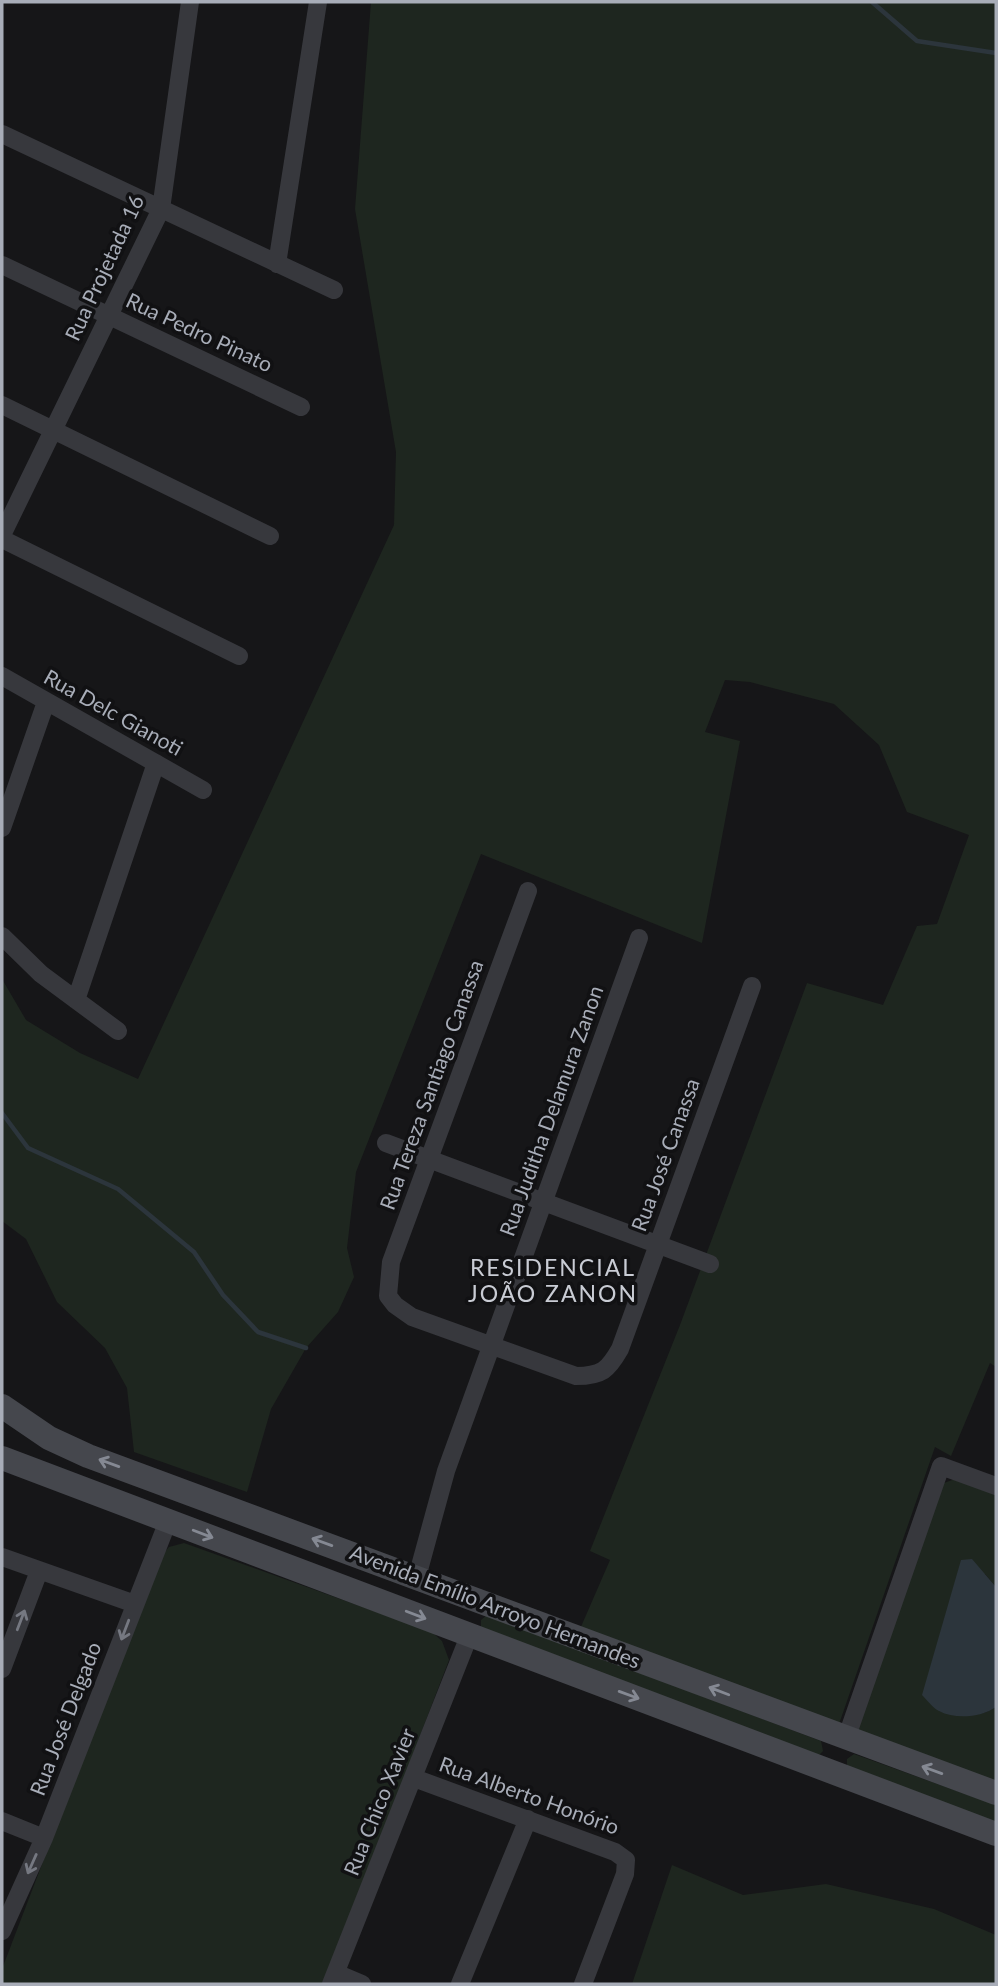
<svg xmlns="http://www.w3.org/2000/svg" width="998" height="1986" viewBox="0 0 998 1986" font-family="Lato,sans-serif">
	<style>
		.green { fill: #1e261f }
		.water { fill: #2c353c }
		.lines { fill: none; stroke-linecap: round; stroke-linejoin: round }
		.stream { stroke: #2c353c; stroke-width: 4.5 }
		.street { stroke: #37383d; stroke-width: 18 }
		.secondary { stroke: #45474d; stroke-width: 24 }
		.oneway { stroke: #858993 }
		.oneway2 { stroke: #757881 }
		.labels { text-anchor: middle; stroke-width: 7; stroke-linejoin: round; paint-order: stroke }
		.street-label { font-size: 21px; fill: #a8adb8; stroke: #111113 }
		.neighbourhood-label { font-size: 23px; letter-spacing: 2px; fill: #c9ccd4; stroke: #111113 }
	</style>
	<rect width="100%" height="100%" fill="#161618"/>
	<path class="green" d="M371,2H996V1367L990,1363L951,1456L935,1447L838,1727L580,1629L610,1560L590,1551L680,1325L807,983L883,1005L917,926L937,924L969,835L907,812L879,745L834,704L750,682L725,680L705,732L740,741L702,943L481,854L356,1172L347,1248L354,1277L338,1312L306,1348L271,1409L247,1492L134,1452L127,1388L105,1348L57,1302L26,1239L2,1221V979L26,1020L80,1053L138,1079L394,525L396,452L355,209Z
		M955,1479L996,1495V1587L985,1574L939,1711C960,1715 978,1719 996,1707V1787L863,1736L855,1725L944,1483Z
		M184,1543L432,1632L442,1641L449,1660L325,1984H2V1969L159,1558L169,1547Z
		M487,1615L821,1741L823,1751L817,1757L481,1629V1620Z
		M854,1754L996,1805V1826L847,1766V1759Z
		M672,1865L743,1895L826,1884L934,1909L996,1935V1984H632Z"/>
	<path class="water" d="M972,1559L996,1587V1707C982,1717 956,1720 939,1711C933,1708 927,1700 922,1695L961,1560Z"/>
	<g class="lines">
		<path class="stream" d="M872,2L917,41L996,53
			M2,1113L28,1148L118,1189L194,1252L223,1295L258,1332L306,1348"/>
		<path class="street" d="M2,134L334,290
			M277,264L318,2
			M2,265L301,407
			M2,405L270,536
			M2,535L161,209L190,2
			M2,539L239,656
			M2,676L203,790
			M2,828L46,702
			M528,891L391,1262L388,1296L395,1305L412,1317L576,1376C602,1376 608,1370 620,1349L752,986
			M2,936L41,974L118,1031
			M76,1000L156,763
			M386,1143L710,1264
			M2,1557L135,1604
			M417,1577L446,1471L639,938
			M2,1669L39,1571
			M846,1739L941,1466L996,1486
			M414,1778L615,1852L626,1860L625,1874L583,1984
			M2,1821L44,1838
			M2,1931L44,1838L168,1521
			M336,1973L362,1984
			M331,1984L469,1636
			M460,1984L528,1819"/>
		<path class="secondary" d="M2,1406L49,1438L88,1456L996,1793
			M2,1458L996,1834"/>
	</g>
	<defs><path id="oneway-shaft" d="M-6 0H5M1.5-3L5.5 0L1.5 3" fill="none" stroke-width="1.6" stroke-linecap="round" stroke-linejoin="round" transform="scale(1.75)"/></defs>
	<g class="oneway">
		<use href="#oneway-shaft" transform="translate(109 1463) rotate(-160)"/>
		<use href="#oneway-shaft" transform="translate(203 1534) rotate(21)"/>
		<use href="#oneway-shaft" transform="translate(322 1542) rotate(-160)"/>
		<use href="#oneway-shaft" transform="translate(416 1615) rotate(21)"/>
		<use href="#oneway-shaft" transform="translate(719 1691) rotate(-159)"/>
		<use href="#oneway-shaft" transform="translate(629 1695) rotate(20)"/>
		<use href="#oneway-shaft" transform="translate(932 1770) rotate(-160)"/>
	</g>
	<g class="oneway2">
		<use href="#oneway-shaft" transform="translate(21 1620) rotate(-69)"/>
		<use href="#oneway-shaft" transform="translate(125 1630) rotate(111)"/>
		<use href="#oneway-shaft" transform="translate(32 1864) rotate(114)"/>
	</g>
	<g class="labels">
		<g class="street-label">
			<text transform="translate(105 268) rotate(-65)" y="7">Rua Projetada 16</text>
			<text transform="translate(199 333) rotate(25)" y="7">Rua Pedro Pinato</text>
			<text transform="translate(113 713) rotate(29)" y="7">Rua Delc Gianoti</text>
			<text transform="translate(432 1085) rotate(-70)" y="7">Rua Tereza Santiago Canassa</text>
			<text transform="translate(552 1111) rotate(-70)" y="7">Rua Juditha Delamura Zanon</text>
			<text transform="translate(666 1155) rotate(-70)" y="7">Rua José Canassa</text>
			<text transform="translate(495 1607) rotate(21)" y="7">Avenida Emílio Arroyo Hernandes</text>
			<text transform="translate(66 1719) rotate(-69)" y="7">Rua José Delgado</text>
			<text transform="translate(529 1796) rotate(20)" y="7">Rua Alberto Honório</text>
			<text transform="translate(380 1802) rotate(-68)" y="7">Rua Chico Xavier</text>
		</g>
		<g class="neighbourhood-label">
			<text x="553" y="1276">RESIDENCIAL<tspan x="553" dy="26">JOÃO ZANON</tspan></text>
		</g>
	</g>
	<rect width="998" height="1986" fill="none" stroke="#a8adb8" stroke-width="7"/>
</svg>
